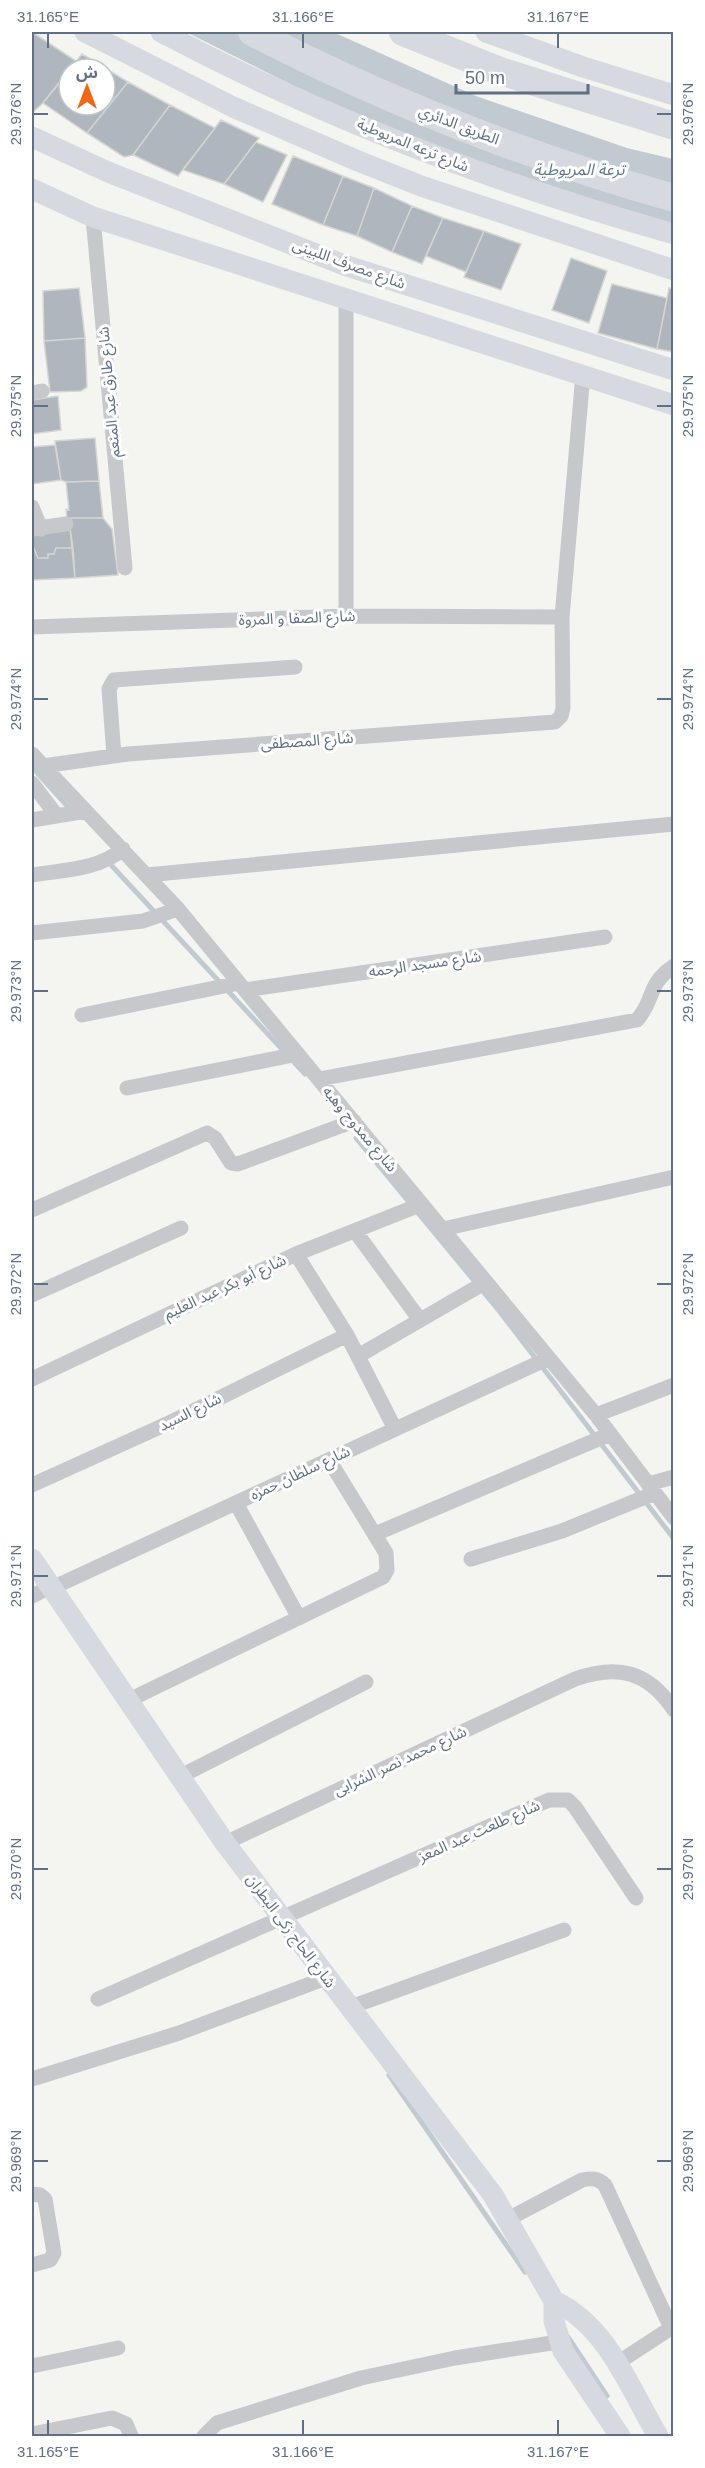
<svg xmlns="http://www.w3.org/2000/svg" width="705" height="2468" viewBox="0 0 705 2468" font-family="Helvetica,'Noto Sans Arabic',sans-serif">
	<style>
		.water { fill: #c1cad1 }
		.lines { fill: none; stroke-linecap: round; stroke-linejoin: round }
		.stream { stroke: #c1cad1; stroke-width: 5 }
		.building { fill: #b0b6bd; stroke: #d5d6d3; stroke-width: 1.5 }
		.street { stroke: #c6c8cc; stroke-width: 15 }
		.secondary { stroke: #d6d9df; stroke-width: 21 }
		.highway { stroke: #d6d9df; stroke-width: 28 }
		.ticks { fill: none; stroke: #616f84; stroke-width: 2 }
		.labels { text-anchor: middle; stroke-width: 6; stroke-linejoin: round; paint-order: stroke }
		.street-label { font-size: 15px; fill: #616f84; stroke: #fff }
		.water-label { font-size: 16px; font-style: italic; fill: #617989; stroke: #fff }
		.neatline { fill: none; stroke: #616f84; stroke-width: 2 }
		.ticks-label { font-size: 15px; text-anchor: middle; fill: #616f84 }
	</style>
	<rect width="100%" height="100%" fill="#f4f5f0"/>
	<path class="water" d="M186,32H333L476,96L627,148L673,159V228L568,202L330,104Z"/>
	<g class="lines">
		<path class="stream" d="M32,767L69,808
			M112,866L305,1074
			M356,1138L500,1312L674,1539
			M389,2075L525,2272
			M568,2337L607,2396"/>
	</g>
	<path class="building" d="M32,32L76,61L43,103L32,113Z
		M82,54L128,82L87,133L43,103L69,71V105H105V69H70Z
		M128,82L170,105L133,155L124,157L87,133Z
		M170,105L215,128L178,176L133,155Z
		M221,120L259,138L224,184L183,170Z
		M256,142L287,155L263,202L224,184Z
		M293,156L343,176L323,225L272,204Z
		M343,176L374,188L357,236L323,225Z
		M374,188L412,206L392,252L357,236Z
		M412,206L443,218L422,264L392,252Z
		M443,218L484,231L466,272L426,256Z
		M484,231L521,244L501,290L464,277Z
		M571,258L607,271L589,323L552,310Z
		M612,284L667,298L657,349L598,333Z
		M79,288L85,338L44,341L43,291Z
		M669,288L674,289V352L657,349Z
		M85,338L87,387L81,391L50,392L44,341Z
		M58,396L61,430L32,434V400Z
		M95,438L99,481L66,482L61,480L55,441Z
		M55,445L61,480L32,484V447Z
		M99,481L103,518H67L66,509L69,510L66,482Z
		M71,518H103L112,529L118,575L75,578L70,528Z
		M70,528L73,548H56L54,554H48V558H38L32,544V534Z
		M32,544L38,558H48V554H54L56,548H73L75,578L32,580Z"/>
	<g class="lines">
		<path class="street" d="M93,217L125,568
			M346,298V616
			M32,393L42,391
			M32,507L41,529
			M32,529L66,524
			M32,627L346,616L562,617
			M32,754L178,909L596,1415L674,1518
			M114,756L109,689L114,680L295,667
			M43,766L128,754L555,722L561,716L563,708L562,617L583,374
			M32,783L57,816
			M32,820L86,811
			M32,875C63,870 98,870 123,849
			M147,875L674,824
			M32,933L143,921L178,909
			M245,990L605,937
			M82,1015L239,983
			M319,1079L637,1020C656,998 646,985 674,966
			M127,1088L298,1054
			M32,1210L207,1133L215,1138L231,1163L238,1164L354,1121
			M443,1229L674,1177
			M355,1231L420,1320
			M296,1254L347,1335L395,1429
			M32,1295L181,1228
			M358,1356L486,1282
			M32,1379L296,1254L422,1204
			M596,1415L674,1385
			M648,1484L674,1477
			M32,1485L171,1422L347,1335
			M236,1503L299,1618
			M375,1534L610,1434
			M471,1559L562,1531L655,1493
			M52,1588L549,1358
			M32,1596L50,1587
			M127,1701L383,1577L387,1570L386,1553L329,1460
			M179,1777L366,1682
			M225,1843L575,1679C618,1664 648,1671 674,1710
			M98,1999L549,1800H568L575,1807L636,1898
			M348,2008L564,1930
			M32,2079L179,2033L326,1978
			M32,2194L40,2195L45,2199L54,2253L50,2260L32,2265
			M508,2219L582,2180C592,2178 598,2178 605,2185L671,2328
			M616,2364L674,2326
			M32,2366L118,2348
			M32,2434L112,2418L126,2424L131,2436
			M204,2436L217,2423L361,2378L455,2358L558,2342"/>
		<path class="secondary" d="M85,32L233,107L358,161L421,186L674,270
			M161,32C323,118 497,184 674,234
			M486,32L583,67L674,95
			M32,137L108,172L344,265L674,370
			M32,189L93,217L674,405
			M32,1559L225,1843L493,2195L554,2301V2321L563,2351L620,2436
			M554,2301C607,2325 630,2389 658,2436"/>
		<path class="highway" d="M252,32C386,101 528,157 674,198
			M403,32L500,71L674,126"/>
	</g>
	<path class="ticks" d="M48,33V48M303,33V48M558,33V48M33,114H48M657,114H672M33,406H48M657,406H672M33,699H48M657,699H672M33,991H48M657,991H672M33,1284H48M657,1284H672M33,1576H48M657,1576H672M33,1869H48M657,1869H672M33,2161H48M657,2161H672M48,2420V2435M303,2420V2435M558,2420V2435"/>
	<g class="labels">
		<g class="street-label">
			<text transform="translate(459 125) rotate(21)" y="5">الطريق الدائري</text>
			<text transform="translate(413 145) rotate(22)" y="5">شارع ترعه المريوطية</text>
			<text transform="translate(349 264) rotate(20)" y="5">شارع مصرف اللبينى</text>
			<text transform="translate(109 392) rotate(-95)" y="5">شارع طارق عبد المنعم</text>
			<text transform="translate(297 618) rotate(-2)" y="5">شارع الصفا و المروة</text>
			<text transform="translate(307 741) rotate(-4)" y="5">شارع المصطفى</text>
			<text transform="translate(425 964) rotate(-8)" y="5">شارع مسجد الرحمه</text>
			<text transform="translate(360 1129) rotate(50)" y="5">شارع ممدوح وهبه</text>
			<text transform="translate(225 1287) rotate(-25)" y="5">شارع أبو بكر عبد العليم</text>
			<text transform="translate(190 1412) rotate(-26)" y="5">شارع السيد</text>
			<text transform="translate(300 1473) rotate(-25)" y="5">شارع سلطان حمزه</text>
			<text transform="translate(400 1761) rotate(-25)" y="5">شارع محمد نصر الشرابى</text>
			<text transform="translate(479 1831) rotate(-24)" y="5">شارع طلعت عبد المعز</text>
			<text transform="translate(291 1931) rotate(53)" y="5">شارع الحاج زكى البطران</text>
		</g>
		<g class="water-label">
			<text x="579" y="175">ترعة المريوطية</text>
		</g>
	</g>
	<rect width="705" height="2468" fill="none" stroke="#ffffff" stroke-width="66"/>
	<g transform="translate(87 87)"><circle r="28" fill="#ffffff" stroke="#c0c5ce" stroke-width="1.5"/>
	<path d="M0-4.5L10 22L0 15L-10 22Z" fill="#f26613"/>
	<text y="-9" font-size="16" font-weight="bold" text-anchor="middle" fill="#616f84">ش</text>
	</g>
	<path d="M456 84v9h132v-9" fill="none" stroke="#616f84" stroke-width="3"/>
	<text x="465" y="84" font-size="18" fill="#616f84" stroke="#ffffff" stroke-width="4.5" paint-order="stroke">50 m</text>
	<rect x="33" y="33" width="639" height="2402" class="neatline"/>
	<g class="ticks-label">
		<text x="48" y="22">31.165°E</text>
		<text x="303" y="22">31.166°E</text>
		<text x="558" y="22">31.167°E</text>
		<text transform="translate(16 114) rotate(-90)" y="5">29.976°N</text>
		<text transform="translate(688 114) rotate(-90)" y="5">29.976°N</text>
		<text transform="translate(16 406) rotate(-90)" y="5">29.975°N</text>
		<text transform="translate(688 406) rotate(-90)" y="5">29.975°N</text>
		<text transform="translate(16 699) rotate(-90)" y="5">29.974°N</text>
		<text transform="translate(688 699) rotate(-90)" y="5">29.974°N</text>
		<text transform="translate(16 991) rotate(-90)" y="5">29.973°N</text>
		<text transform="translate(688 991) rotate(-90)" y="5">29.973°N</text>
		<text transform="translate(16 1284) rotate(-90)" y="5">29.972°N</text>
		<text transform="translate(688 1284) rotate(-90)" y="5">29.972°N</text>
		<text transform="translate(16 1576) rotate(-90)" y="5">29.971°N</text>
		<text transform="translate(688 1576) rotate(-90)" y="5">29.971°N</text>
		<text transform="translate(16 1869) rotate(-90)" y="5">29.970°N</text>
		<text transform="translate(688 1869) rotate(-90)" y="5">29.970°N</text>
		<text transform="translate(16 2161) rotate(-90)" y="5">29.969°N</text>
		<text transform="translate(688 2161) rotate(-90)" y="5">29.969°N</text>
		<text x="48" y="2457">31.165°E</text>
		<text x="303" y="2457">31.166°E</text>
		<text x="558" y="2457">31.167°E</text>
	</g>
</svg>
